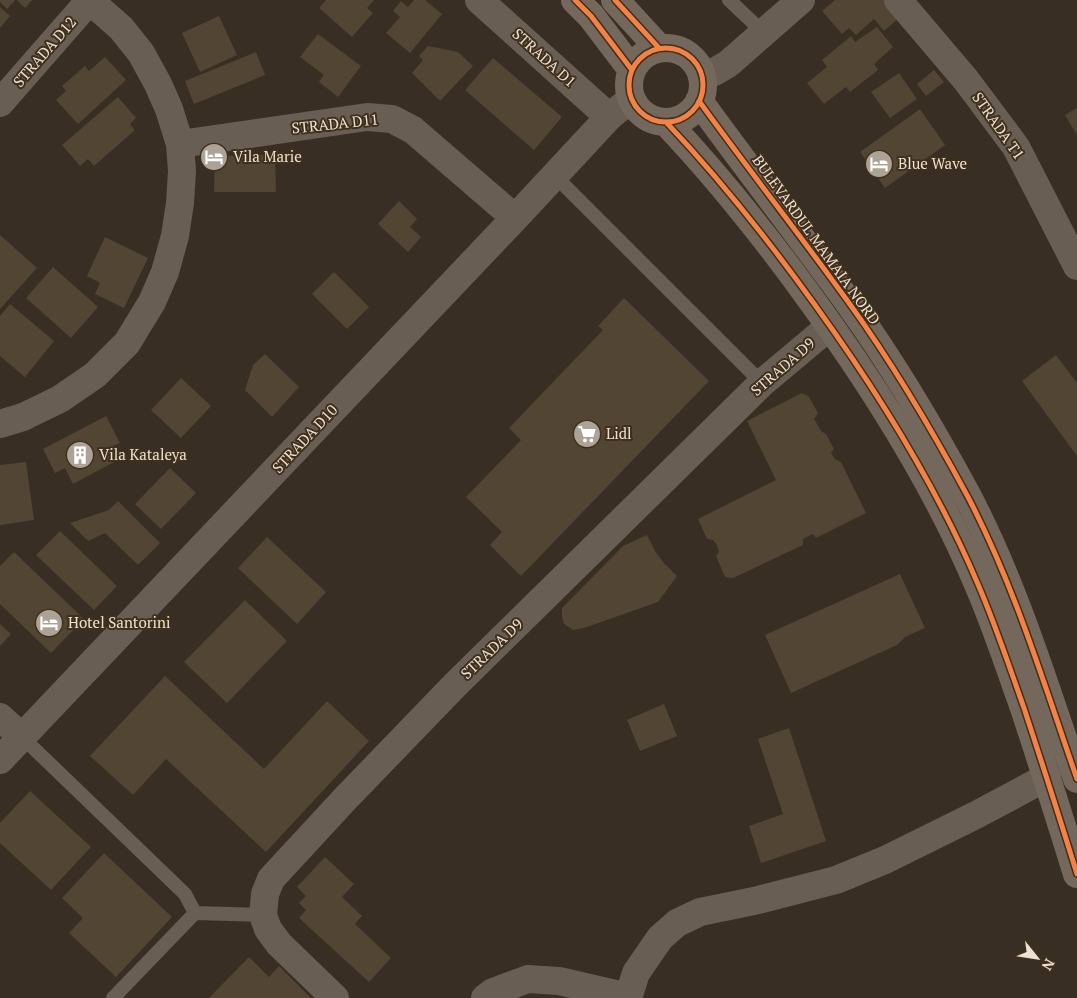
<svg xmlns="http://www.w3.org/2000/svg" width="1077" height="998" viewBox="0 0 1077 998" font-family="'PT Serif',serif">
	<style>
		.building { fill: #524533 }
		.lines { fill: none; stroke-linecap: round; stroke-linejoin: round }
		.lane { stroke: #685e53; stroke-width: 14 }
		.street { stroke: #685e53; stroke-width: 28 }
		.secondary { stroke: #73685b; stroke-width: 28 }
		.cycleway-casing { stroke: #402f1b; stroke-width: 8 }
		.cycleway { stroke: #f48246; stroke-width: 5 }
		.labels { text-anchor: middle; stroke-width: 4; stroke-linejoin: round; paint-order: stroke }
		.street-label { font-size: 15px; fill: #ebe1d4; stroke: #402f1b }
		.poi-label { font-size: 15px; fill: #ebe1d4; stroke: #402f1b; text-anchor: start }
	</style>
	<rect width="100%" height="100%" fill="#382e23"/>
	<path class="building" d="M0,0H15L7,9L0,2Z
		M17,0H32L25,8Z
		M326,0H374L367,8L373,13L352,37L319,8Z
		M414,0H425L442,14L410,53L386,33L400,17L393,11L401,1L408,7Z
		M835,0H884L899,18L884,31L874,19L856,35L849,28L842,34L822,11Z
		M0,7L10,16L0,28Z
		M219,16L237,55L200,72L182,33Z
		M877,27L893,47L874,64L878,70L850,92L846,87L824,104L807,83L827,67L822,60L851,36L855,42Z
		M318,34L361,66L338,97L319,82L324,75L300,57Z
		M428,46L458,52L473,66L440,101L412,73L423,60L419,56Z
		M256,52L265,75L194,104L185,81Z
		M105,57L126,80L78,124L56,100L66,91L62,86L85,66L89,71Z
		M493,58L562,117L534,150L465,90Z
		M934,70L944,82L926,96L917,84Z
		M899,73L917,99L890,118L871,92Z
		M118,97L136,118L130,124L135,130L94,166L88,159L80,166L62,145Z
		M1077,108V135L1065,115Z
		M920,109L945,145L885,188L860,152Z
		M275,155L276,192H214L215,156Z
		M399,201L417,219L410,227L421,237L408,252L378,224Z
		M0,235L37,268L0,309Z
		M105,237L148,258L124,308L95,294L100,283L87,276Z
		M53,267L98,307L71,338L26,298Z
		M334,272L369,307L347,329L312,294Z
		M624,298L709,381L521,576L490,545L502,532L466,497L521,440L509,428L603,330L598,326Z
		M10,304L54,341L25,377L0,356V316Z
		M265,354L299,387L272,417L245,390L253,365Z
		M1056,355L1077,383V456L1022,381Z
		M181,378L211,406L181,438L151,410Z
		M802,393L809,397L818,413L814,419L821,431L826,434L834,449L831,453L835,459L841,462L866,513L816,538L813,534L803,539V545L733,578L725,577L716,556L719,552L717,545L713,540L707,539L698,519L776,480L747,421Z
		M106,416L120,443L111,447L118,460L73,484L65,468L55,473L43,449Z
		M26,462L34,520L0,525V465Z
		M170,468L196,493L161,529L135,504Z
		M118,501L160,543L138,565L105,533L88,541L70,523L109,510Z
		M60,531L117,586L94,610L36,555Z
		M647,535L655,551L663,562L677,576L658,602L584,628L573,630L564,624L562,617V608L623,546Z
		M267,537L326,592L297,624L238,568Z
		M14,552L84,619L51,653L0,604V566Z
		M900,574L925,628L905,637L897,645L791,693L765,635Z
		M245,600L287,641L227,703L184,662Z
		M0,624L11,634L0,646Z
		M165,676L264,769L327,701L369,741L266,852L166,759L133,795L90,756Z
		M664,704L677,736L640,751L627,720Z
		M789,728L826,841L761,863L749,826L783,814L758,739Z
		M30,791L91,847L51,890L0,843V823Z
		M104,853L172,917L116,977L69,933L83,918L62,898Z
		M325,857L354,884L342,897L362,916L355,924L391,958L369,982L299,918L306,910L299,903L306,896L297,887Z
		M249,957L269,977L279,966L311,998H209Z"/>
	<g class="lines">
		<path class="lane" d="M729,0L764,33
			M555,176L762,383
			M22,737L185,894L195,913L113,998
			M195,913L263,915"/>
		<path class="street" d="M479,0L609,117
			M898,0L966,80L1016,147L1077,266
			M702,76L714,72L728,64L801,0
			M0,103L90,0
			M180,144L367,117L392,119L413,130L515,218
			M0,424L23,417L60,399L95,375L127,343L152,302L165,272L175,236L180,203L182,171L180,144L169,109L158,84L141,53L121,28L89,0
			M0,717L22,737
			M0,760L515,218L609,117L631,99
			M335,998L279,944L268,929L263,915L265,894L271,879L344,800L455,685L762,383L830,326
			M485,998L493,992L528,979L559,981L628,997
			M628,998L636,973L660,938L677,923L700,912L754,901L836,880L885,860L976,815L1047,777"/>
		<path class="secondary" d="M575,0L591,16L632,70
			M615,0L659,48
			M629 85a37 37 0 1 1 74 0a37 37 0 1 1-74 0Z
			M699,101C748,169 800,235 849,303C893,364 932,430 968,497C1015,587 1044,684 1077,779
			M666,122C720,179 769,241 815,305C877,391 935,483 977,582C995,623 1009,666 1024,708C1042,763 1060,819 1077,874"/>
		<g class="cycleway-casing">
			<path id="cycleway" d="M575,0L591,16L632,70
				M615,0L659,48
				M629 85a37 37 0 1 1 74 0a37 37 0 1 1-74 0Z
				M699,101C748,169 800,235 849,303C893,364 932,430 968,497C1015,587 1044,684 1077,779
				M666,122C720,179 769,241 815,305C877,391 935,483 977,582C995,623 1009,666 1024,708C1042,763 1060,819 1077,874"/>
		</g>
		<use href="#cycleway" class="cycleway"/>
	</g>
	<defs>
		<g id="hotel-disc" transform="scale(1.4375)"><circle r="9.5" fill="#aca296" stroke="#402f1b"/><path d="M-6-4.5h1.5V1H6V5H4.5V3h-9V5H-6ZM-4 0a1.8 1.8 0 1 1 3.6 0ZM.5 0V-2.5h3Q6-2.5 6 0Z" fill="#fff"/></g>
		<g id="supermarket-disc" transform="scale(1.4375)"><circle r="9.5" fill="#aca296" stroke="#402f1b"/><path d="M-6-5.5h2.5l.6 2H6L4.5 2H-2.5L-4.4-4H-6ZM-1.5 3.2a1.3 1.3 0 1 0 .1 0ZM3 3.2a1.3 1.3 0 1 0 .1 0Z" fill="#fff"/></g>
		<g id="building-disc" transform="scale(1.4375)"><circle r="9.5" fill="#aca296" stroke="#402f1b"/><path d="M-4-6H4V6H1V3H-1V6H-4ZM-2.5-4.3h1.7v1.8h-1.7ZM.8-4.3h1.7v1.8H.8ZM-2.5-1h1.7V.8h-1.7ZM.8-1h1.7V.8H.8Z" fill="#fff"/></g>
	</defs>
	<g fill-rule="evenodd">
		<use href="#hotel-disc" x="214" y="157"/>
		<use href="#hotel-disc" x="879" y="164"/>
		<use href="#supermarket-disc" x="587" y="434"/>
		<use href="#building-disc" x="80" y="455"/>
		<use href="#hotel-disc" x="49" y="623"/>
	</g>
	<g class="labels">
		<g class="street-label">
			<text transform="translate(45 52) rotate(-49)" y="5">STRADA D12</text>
			<text transform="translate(544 58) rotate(42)" y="5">STRADA D1</text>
			<text transform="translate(335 124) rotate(-6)" y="5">STRADA D11</text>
			<text transform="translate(998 126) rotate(55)" y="5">STRADA T1</text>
			<text transform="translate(816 240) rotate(54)" y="5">BULEVARDUL MAMAIA NORD</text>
			<text transform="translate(783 367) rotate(-41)" y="5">STRADA D9</text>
			<text transform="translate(305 439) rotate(-47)" y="5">STRADA D10</text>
			<text transform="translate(492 649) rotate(-44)" y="5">STRADA D9</text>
		</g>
		<g class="poi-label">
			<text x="233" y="162">Vila Marie</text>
			<text x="898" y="169">Blue Wave</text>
			<text x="606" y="439">Lidl</text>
			<text x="99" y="460">Vila Kataleya</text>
			<text x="68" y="628">Hotel Santorini</text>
		</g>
	</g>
	<g transform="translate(1037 958) rotate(120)" stroke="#402f1b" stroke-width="4" paint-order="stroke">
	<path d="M0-4L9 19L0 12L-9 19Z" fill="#ebe1d4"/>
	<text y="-8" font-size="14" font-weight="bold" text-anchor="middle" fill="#ebe1d4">N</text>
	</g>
</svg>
